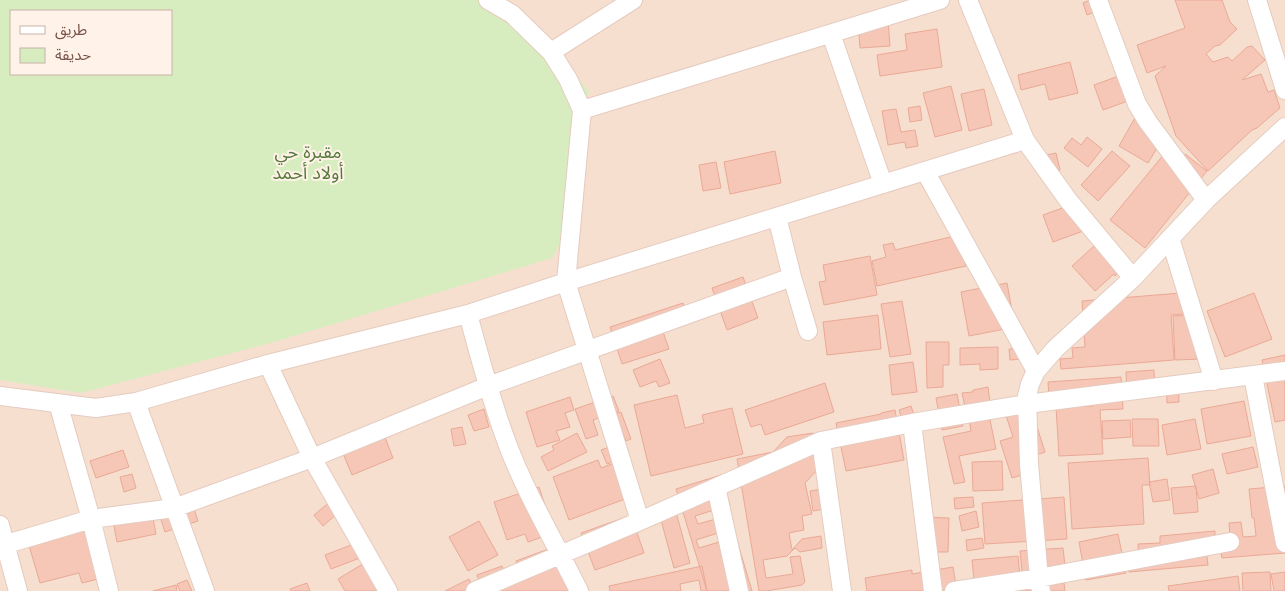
<svg xmlns="http://www.w3.org/2000/svg" width="1285" height="591" viewBox="0 0 1285 591" font-family="Arial,'Noto Sans Arabic',sans-serif">
	<style>
		.residential { fill: #f6dfcf; fill-rule: evenodd }
		.green { fill: #d8edbf; fill-rule: evenodd }
		.building { fill: #f6c6b7; stroke: #eaa996 }
		.lines { fill: none; stroke-linecap: round; stroke-linejoin: round }
		.street-casing { stroke: #e5cbbf; stroke-width: 20 }
		.street { stroke: #fff; stroke-width: 18 }
		.labels { text-anchor: middle; stroke-width: 4; stroke-linejoin: round; paint-order: stroke }
		.park-label { font-size: 18px; fill: #56793b; stroke: #fff3e9 }
	</style>
	<rect width="100%" height="100%" fill="#feeee1"/>
	<path class="residential" d="M0,0H1285V591H0ZM11,11H171V74H11Z"/>
	<path class="green" d="M0,0H496L525,16L589,91L569,227L552,258L274,342L81,393L0,380ZM11,11H171V74H11Z"/>
	<path class="building" d="M1090,0L1102,9L1087,15L1083,3Z
		M1175,0H1222L1230,22L1237,29L1220,45L1215,46L1206,54L1213,62L1228,57L1232,61L1247,47L1252,46L1265,60L1242,80L1261,74L1268,92L1274,90L1280,108L1257,128L1252,130L1208,171L1176,136L1155,76L1166,66L1147,73L1137,45L1185,28Z
		M888,20L890,46L860,48L858,22Z
		M937,29L942,67L880,76L877,55L907,50L905,34Z
		M1070,62L1078,93L1049,100L1045,84L1021,90L1018,75Z
		M1127,73L1136,98L1103,110L1094,85Z
		M951,86L962,130L935,137L923,93Z
		M984,89L992,125L969,131L961,94Z
		M920,106L922,120L910,122L908,108Z
		M896,109L901,132L915,130L918,146L906,148L905,142L888,145L882,111Z
		M1136,116L1166,133L1148,163L1119,146Z
		M1087,137L1102,149L1088,167L1064,148L1072,138L1081,145Z
		M1169,148L1182,158L1185,154L1207,171L1145,248L1110,220Z
		M775,151L781,183L730,194L724,162Z
		M1112,151L1130,166L1098,201L1081,185Z
		M1056,153L1060,170L1042,174L1038,157Z
		M716,162L721,188L703,191L699,165Z
		M1076,203L1086,230L1053,242L1043,215Z
		M959,235L966,266L877,286L872,261L886,257L883,245L893,243L895,250Z
		M1105,236L1129,263L1115,276L1114,274L1095,291L1072,266Z
		M870,256L877,295L824,305L819,282L826,281L823,265Z
		M743,277L758,318L727,330L712,288Z
		M1007,283L1015,327L969,336L961,292Z
		M1181,293L1183,314L1171,315L1174,360L1061,369L1060,359L1073,358L1072,348L1085,347L1082,301Z
		M1254,293L1272,339L1225,357L1207,311Z
		M902,301L911,354L890,357L881,304Z
		M683,303L688,317L661,326L669,349L622,364L610,327Z
		M878,315L881,349L827,355L823,322Z
		M1200,315L1202,359L1175,360L1173,316Z
		M926,342H949V365H943V387L927,388Z
		M998,347V369L980,370V364L960,365V348Z
		M1022,348L1023,359L1010,360L1009,349Z
		M1285,355V420L1275,422L1262,360Z
		M660,359L670,383L659,387L656,381L640,387L633,370Z
		M913,362L917,392L892,395L889,365Z
		M1154,370L1155,393L1127,395L1126,372Z
		M1178,376L1179,402L1167,403L1166,377Z
		M1121,377L1123,409L1100,410L1103,454L1059,456L1056,407L1093,406L1092,395L1049,397L1048,382Z
		M825,383L834,412L765,435L761,424L751,427L745,410Z
		M988,387L990,403L965,407L962,393L973,392V390Z
		M957,394L963,426L942,430L936,398Z
		M677,395L685,428L704,423L702,415L732,408L743,454L651,476L634,405Z
		M1027,395L1045,452L1034,456L1039,470L1012,478L1000,441L1013,437L1002,403Z
		M613,396L619,411L593,420L598,435L586,439L575,409Z
		M570,397L574,410L565,413L570,427L556,431L560,440L537,447L526,412Z
		M1244,401L1251,436L1207,444L1201,409Z
		M911,406L916,421L904,425L899,410Z
		M484,409L489,427L474,431L468,415Z
		M895,410L904,460L846,471L836,423L881,414V413Z
		M621,412L631,439L626,441L615,414Z
		M989,415L996,449L959,456L965,482L954,484L943,437L971,431L969,419Z
		M1132,419H1158L1159,446H1133Z
		M1195,419L1201,449L1167,455L1162,425Z
		M1130,420L1131,437L1103,439L1102,421Z
		M379,422L393,458L352,475L337,439Z
		M462,427L466,444L454,446L451,429Z
		M577,433L587,452L548,471L541,457L554,450L552,446Z
		M813,433L819,468L805,483L812,514L802,516L804,530L789,533L792,550L802,539L821,536L822,548L800,552L795,548L787,556L763,560L766,578L793,574L790,557L800,556L805,582L802,585L766,591H759L737,459L773,452L787,437Z
		M623,442L628,456L607,464L601,450Z
		M1253,447L1258,467L1227,474L1222,454Z
		M123,450L129,467L96,478L90,461Z
		M628,458L641,493L569,520L553,477L598,460L601,468Z
		M1148,458L1150,485H1142L1144,524L1072,529L1068,463Z
		M1002,461L1003,490L973,491L972,462Z
		M1213,469L1219,493L1199,499L1192,475Z
		M132,474L136,488L124,492L120,477Z
		M721,475L730,505L695,516L698,524L730,515L734,528L696,540L699,548L736,537L752,591H707L676,489Z
		M1167,479L1170,500L1153,502L1149,482Z
		M1196,486L1198,512L1174,514L1171,488Z
		M1285,486V553L1222,558L1220,546L1206,548L1208,565L1129,572L1128,562L1139,560L1138,544L1160,543V536L1215,531V539L1230,537L1229,523L1241,522L1243,537L1256,536L1254,518H1252L1249,489Z
		M539,487L554,533L528,542L525,534L507,540L494,502Z
		M834,487L837,507L813,511L810,491Z
		M189,494L198,521L165,532L156,505Z
		M336,497L345,507L323,526L314,515Z
		M973,497L974,507L955,509L954,498Z
		M1064,497L1067,539L985,544L982,503Z
		M150,502L156,534L117,542L111,510Z
		M674,505L690,563L674,568L658,509Z
		M646,510L635,527L644,553L595,570L581,533Z
		M976,511L979,527L962,531L959,516Z
		M924,517L949,518L948,552H923Z
		M479,521L498,555L468,571L449,537Z
		M96,524L110,576L82,583L79,573L40,583L28,542Z
		M1118,534L1126,573L1086,580L1079,542Z
		M982,538L984,548L967,551L966,540Z
		M359,542L365,556L331,569L325,555Z
		M562,544L574,576L581,574L587,591H483L477,575L502,566L507,580L521,576L516,561Z
		M1063,548L1066,575L1036,569L1029,570L1030,582H1023L1020,551Z
		M1018,556L1021,588L975,591L972,560Z
		M371,559L387,591H345L338,579Z
		M702,566L707,591H701L699,580L680,584L681,591H610L609,586Z
		M953,567L957,591H867L865,578L912,570V574Z
		M1270,572L1271,591H1243L1242,573Z
		M1285,572V591H1274L1271,574Z
		M1238,576L1240,591H1169L1168,586Z
		M469,579L475,591H445Z
		M187,580L192,591H180L177,584Z
		M307,583L310,591H291L290,589Z
		M1064,583L1065,591H994Z
		M176,585L177,591H153Z"/>
	<g class="lines">
		<g class="street-casing">
			<path id="street" d="M968,0L1025,140L1068,200L1133,278
				M1098,0L1137,104L1148,122L1206,200
				M1257,0L1285,90
				M831,34L883,184
				M551,52L633,0
				M582,110L940,0
				M925,171L1036,371
				M777,217L792,277L808,331
				M1170,238L1214,381
				M468,314C480,358 491,401 507,443C526,494 555,542 579,591
				M268,364L312,458L388,591
				M1253,376L1285,543
				M0,396L96,408L136,402L268,364L468,314L566,282L582,110L568,79L551,52L512,14L488,0
				M136,402L205,591
				M58,403L91,519L109,591
				M912,423L933,591
				M821,441L842,591
				M716,487L739,591
				M640,521L566,282L1025,140
				M0,525L18,591
				M0,546L91,519L174,508L312,458L488,386L792,277
				M475,591L640,521L821,441L912,423L1027,404L1285,371
				M954,591L1039,578L1230,542
				M1041,591L1039,578L1029,464L1027,396L1030,384L1036,371L1055,349L1133,278L1206,200L1285,127"/>
		</g>
		<use href="#street" class="street"/>
	</g>
	<g class="labels">
		<g class="park-label">
			<text x="308" y="158">مقبرة حي<tspan x="308" dy="21">أولاد أحمد</tspan></text>
		</g>
	</g>
	<rect x="10" y="10" width="162" height="65" fill="#fff3e9" stroke="#c9b2a8"/>
	<rect x="20" y="26" width="25" height="8" fill="#ffffff" stroke="#c9b2a8"/>
	<text x="55" y="35" font-size="15" fill="#775046">طريق</text>
	<rect x="20" y="48" width="25" height="15" fill="#d8edbf" stroke="#c9b2a8"/>
	<text x="55" y="60" font-size="15" fill="#775046">حديقة</text>
</svg>
